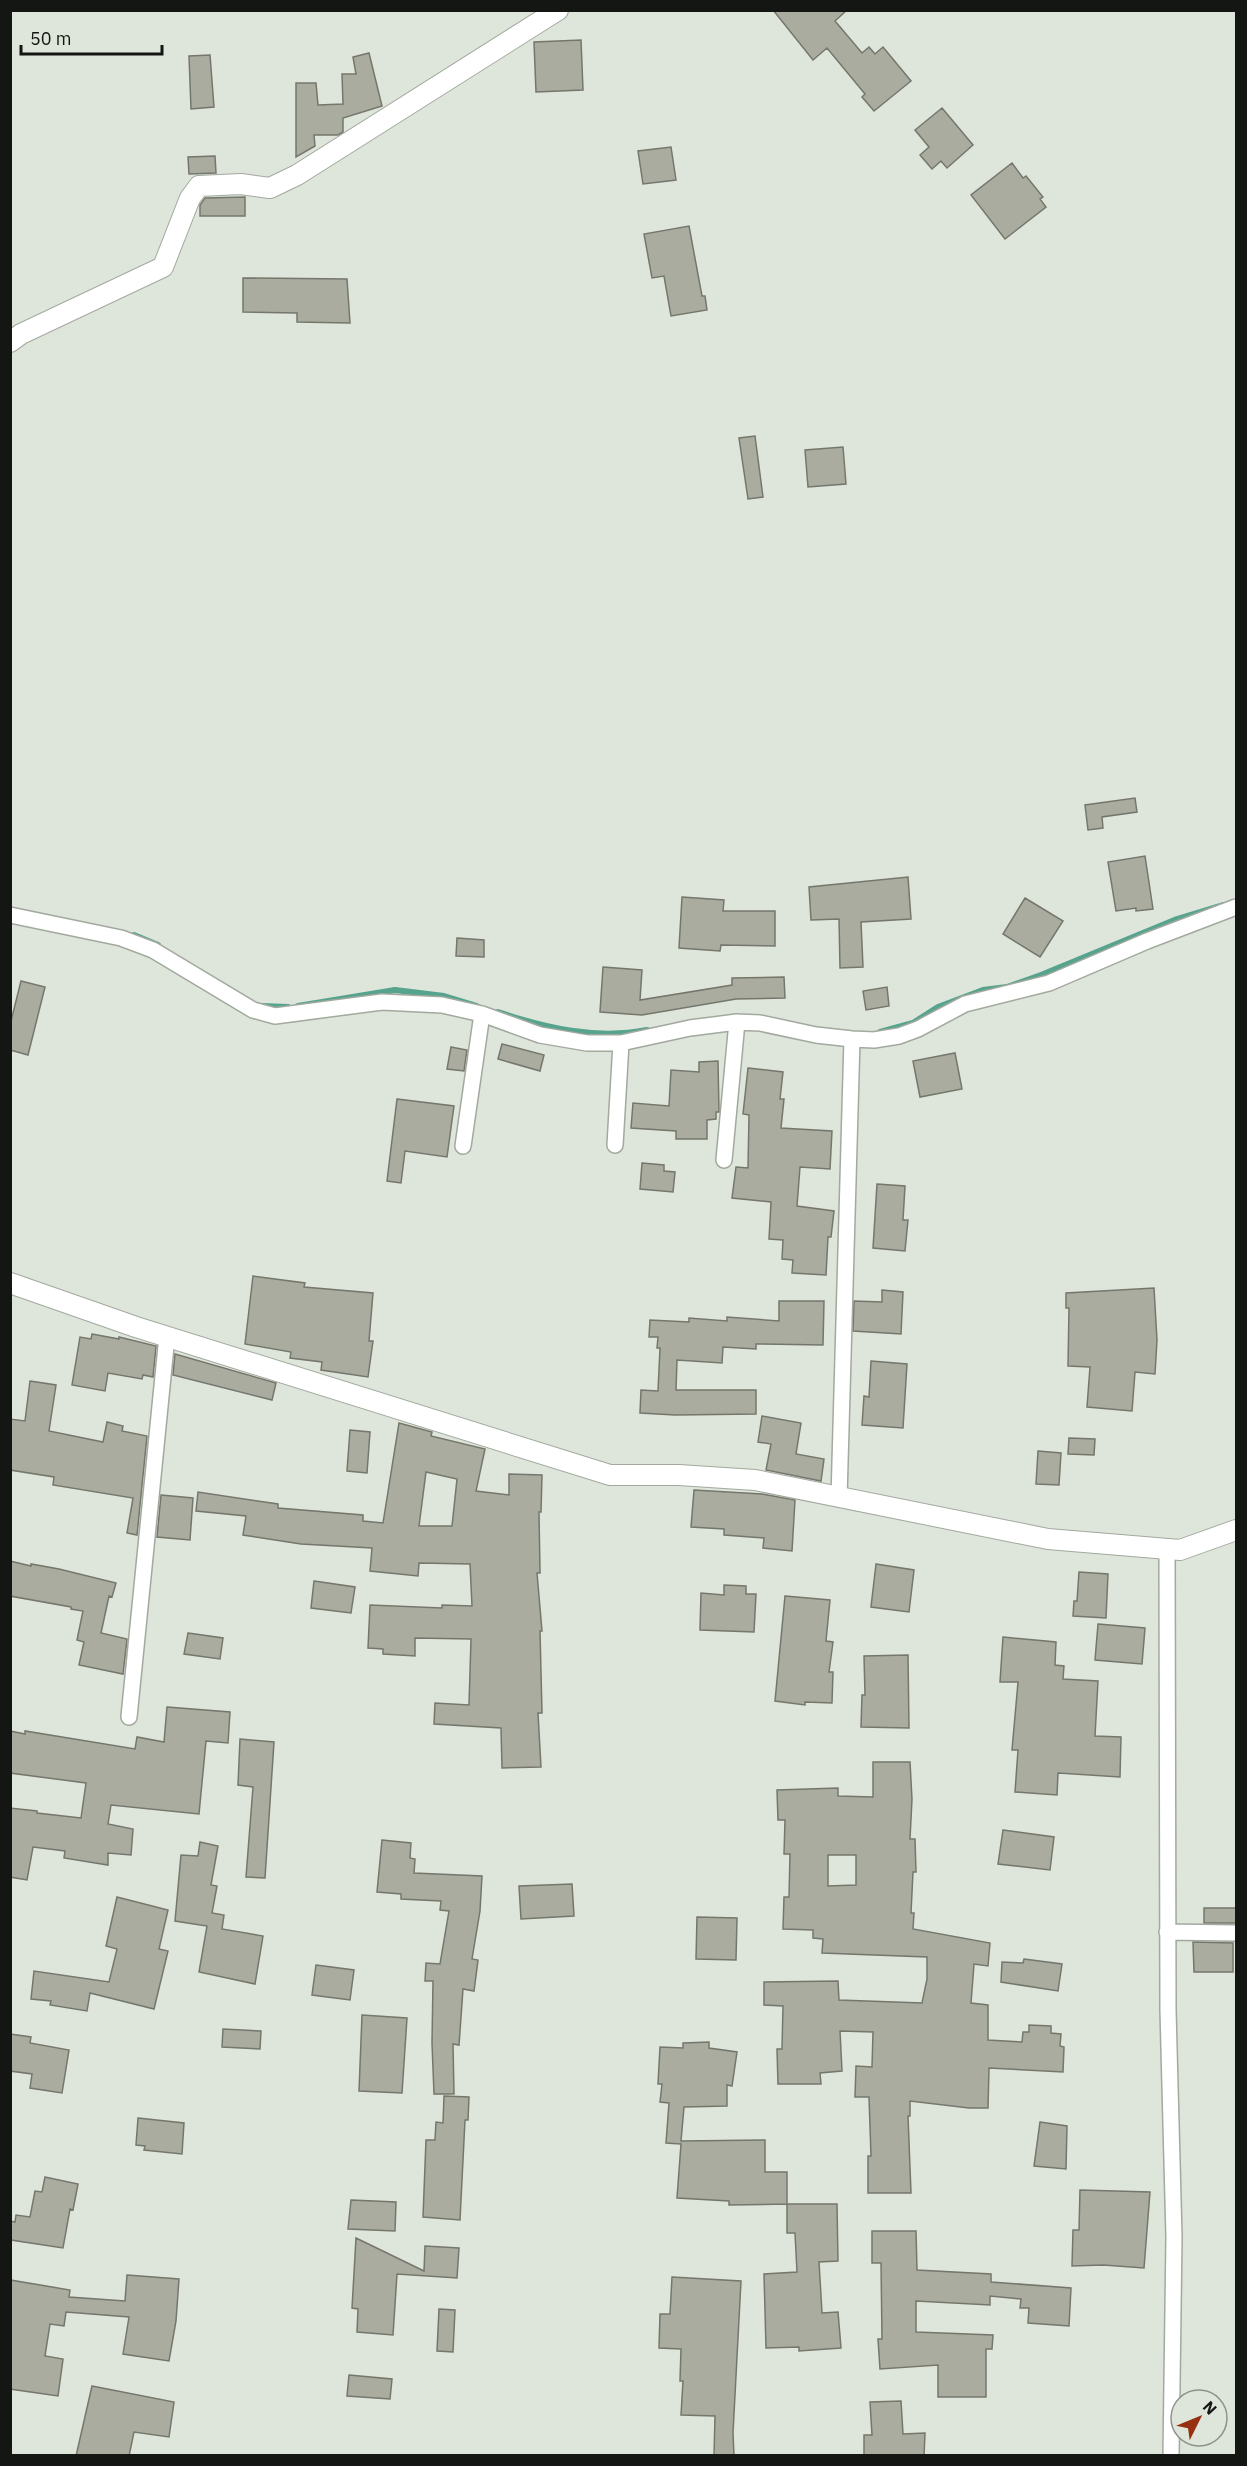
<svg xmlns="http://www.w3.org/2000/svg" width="1247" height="2466" viewBox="0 0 1247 2466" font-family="'IBM Plex Sans',sans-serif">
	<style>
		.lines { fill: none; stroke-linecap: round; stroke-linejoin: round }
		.stream { stroke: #56a38e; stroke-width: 6 }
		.building { fill: #aaaca0; stroke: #75776c; stroke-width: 1.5; fill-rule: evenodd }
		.minor-casing { stroke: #a2a99e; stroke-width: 18 }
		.tertiary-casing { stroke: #a2a99e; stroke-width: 22 }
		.minor { stroke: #fff; stroke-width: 15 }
		.tertiary { stroke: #fff; stroke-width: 20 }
	</style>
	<rect width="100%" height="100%" fill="#dee5da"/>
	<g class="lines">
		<path class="stream" d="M134,935L158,945
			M262,1006L288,1007
			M298,1006L395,990L444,996L477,1006
			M498,1012C545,1028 597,1040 647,1030
			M880,1032L913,1023L938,1007L983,990L1007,987L1041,975L1177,919L1223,905"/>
	</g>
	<path class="building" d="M773,10H847L835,21L862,53L869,47L875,54L883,47L911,81L874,111L862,97L865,94L827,48L813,60Z
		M581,40L583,90L536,92L534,42Z
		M369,53L382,106L343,118V132L338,135H314L315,146L296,157V83H316L318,105L343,104L342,74H356L353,57Z
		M210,55L214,107L191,109L189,56Z
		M942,108L973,145L947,168L941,161L932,169L920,155L929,147L915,130Z
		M671,147L676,180L643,184L638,151Z
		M215,156L216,173L189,174L188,157Z
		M1012,163L1023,178L1026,176L1043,197L1040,199L1046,207L1005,239L971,195Z
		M245,197V216H200V205L205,198Z
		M689,226L702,296H705L707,310L671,316L664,276L652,278L644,234Z
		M243,278L347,279L350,323L297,322V313L243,312Z
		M755,436L763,497L748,499L739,438Z
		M843,447L846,484L808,487L805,450Z
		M1135,798L1137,812L1102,817L1103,828L1088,830L1085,805Z
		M1145,856L1153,909L1136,911V908L1116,911L1108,862Z
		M908,877L911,919L861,922L863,967L840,968L839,919L811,920L809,887Z
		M682,897L724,900L723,911H775V946L721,945L720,951L679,948Z
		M1025,898L1063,921L1040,957L1003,934Z
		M457,938L484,940V957L456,956Z
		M603,967L642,970L640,1000L732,985V978L784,977L785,998L736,999L642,1015L600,1012Z
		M21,981L45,987L28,1055L10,1050V1025Z
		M887,987L889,1006L866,1010L863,991Z
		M502,1044L544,1055L540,1071L498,1059Z
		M451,1047L467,1050L464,1071L447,1069Z
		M955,1053L962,1089L920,1097L913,1061Z
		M718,1061L719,1112H716V1119L707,1120V1139H676V1131L631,1128L633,1103L669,1106L671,1070L699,1072V1062Z
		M748,1068L783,1072L780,1099H784L781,1128L832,1131L830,1169L800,1167L797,1206L834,1211L831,1237H828L826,1275L792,1273L793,1260L782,1259L783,1240L769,1239L771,1202L732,1198L736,1167L748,1168L749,1115L743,1114Z
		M397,1099L454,1106L447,1157L405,1151L401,1183L387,1181Z
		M642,1163L664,1165V1171L675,1172L673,1192L640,1189Z
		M877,1184L905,1186L903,1220H908L905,1251L873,1248Z
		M253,1276L305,1283L304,1287L373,1293L369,1341H373L368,1377L321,1370L322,1362L290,1358L291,1352L245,1344Z
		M1154,1288L1157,1340L1155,1374L1135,1372L1132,1411L1087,1407L1090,1367L1068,1366L1069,1308H1066V1293Z
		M882,1290L903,1292L901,1334L853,1331L854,1301L882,1302Z
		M779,1301H824L823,1345L756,1344V1349L723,1347L722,1363L677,1360L676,1390H756V1414L675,1415L640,1413L641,1390L658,1391L660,1348H657L658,1337H649L650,1320L689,1322V1318L727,1321V1317L779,1321Z
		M92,1334L119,1339V1337L156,1346L153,1377L143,1375L142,1379L108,1373L105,1391L72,1385L80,1337L91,1339Z
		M175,1354L276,1383L272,1400L173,1375Z
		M871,1361L907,1364L903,1428L862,1425L864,1396L869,1397Z
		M30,1381L56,1385L49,1431L103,1442L107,1422L123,1426L122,1431L147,1436L137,1535L127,1533L133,1498L53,1485L54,1477L10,1470V1419L25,1421Z
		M762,1416L801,1423L796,1454L824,1459L821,1481L766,1470L771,1444L758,1442Z
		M399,1423L432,1432L431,1436L485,1449L476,1491L509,1495V1474L542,1475L541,1512H539L540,1573H537L542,1631H540L542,1713H538L541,1767L502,1768L501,1728L434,1724L435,1703L469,1705L471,1639L415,1638V1656L383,1654V1649L368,1648L370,1605L442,1608V1605L472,1606L470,1564L419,1563L418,1576L370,1571L372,1548L301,1544L243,1535L246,1516L196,1511L198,1492L278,1504V1508L363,1515V1521L383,1523ZM426,1472L457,1479L452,1526H419Z
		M350,1430L370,1432L367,1473L347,1471Z
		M1069,1438L1095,1439L1094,1455L1068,1454Z
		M1038,1451L1061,1453L1059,1485L1036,1484Z
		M694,1490L762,1494L795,1500L792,1551L763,1548L764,1538L724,1535V1529L691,1527Z
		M161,1495L193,1498L190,1540L157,1537Z
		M10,1561L31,1566V1564L59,1569L116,1583L112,1597L109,1596L101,1633L127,1639L123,1674L79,1665L84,1642L77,1640L83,1611L71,1609V1607L10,1596Z
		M876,1564L914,1570L909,1612L871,1607Z
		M1079,1572L1108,1574L1106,1618L1073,1616L1074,1601H1077Z
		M314,1581L355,1587L351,1613L311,1608Z
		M724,1585L746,1586V1594H756L754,1632L700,1630L701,1593L724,1595Z
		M785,1596L830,1600L826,1641L833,1642L829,1672H833L832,1703L805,1702V1705L775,1701Z
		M1098,1624L1145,1628L1142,1664L1095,1660Z
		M188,1633L223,1638L220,1659L184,1654Z
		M1003,1637L1056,1642L1055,1665L1064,1666L1063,1679L1098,1681L1095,1736L1121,1737L1120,1777L1058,1773L1057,1795L1015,1792L1018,1750H1012L1018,1682H1000Z
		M908,1655L909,1728L861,1727L862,1695H865L864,1656Z
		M167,1707L230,1712L228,1743L206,1741L199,1814L111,1805L108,1824L133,1829L131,1855L108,1853V1865L64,1858L65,1851L33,1847L27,1880L10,1877V1808L37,1811V1813L81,1818L86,1783L10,1773V1731L25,1734V1731L135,1749L137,1737L164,1742Z
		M240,1739L274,1742L265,1878L246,1877L253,1787L238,1785Z
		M873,1762H910L912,1799L910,1839H915L916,1872H913L911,1913H914L913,1929L990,1943L988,1966L974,1964L971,2003L988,2005V2040L1022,2042L1023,2032H1029V2025L1051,2026V2033L1061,2034L1060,2046L1064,2047L1063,2072L989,2068L988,2108H969L910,2101V2116H908L911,2193H868V2156H871L869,2097H855L856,2066L872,2067L873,2032L840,2031L842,2071L820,2073L821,2084H778L777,2049H782L783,2006L764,2005V1982L838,1981L839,2000L922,2003L927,1979V1957L822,1953L823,1939L813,1938V1930L783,1929L784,1897H789L790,1854H784L785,1820H778L777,1790L838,1788V1796L873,1797ZM828,1855H856V1885L828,1886Z
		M1003,1830L1054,1837L1050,1870L998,1864Z
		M382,1840L411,1843L410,1858L415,1859L414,1873L482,1876L480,1911L472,1959L478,1960L474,1991L463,1989L459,2045L453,2044L454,2094H434L432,2043L433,1981H425L426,1963L440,1964L449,1911L440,1910L441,1901L401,1899V1894L377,1892Z
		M200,1842L218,1846L211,1885L217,1886L212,1913L224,1915L222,1929L263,1936L255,1984L199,1972L207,1926L175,1921L181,1855L198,1856Z
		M572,1884L574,1916L521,1919L519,1886Z
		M117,1897L168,1910L159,1949L168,1951L154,2009L90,1993L87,2011L50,2005L51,2001L31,1999L34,1971L109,1982L117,1949L106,1946Z
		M1204,1908H1236V1923H1204Z
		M697,1917L737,1918L736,1960L696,1959Z
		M1193,1942L1233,1943V1972H1194Z
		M1024,1959L1062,1964L1058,1991L1001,1982L1002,1962L1023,1963Z
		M316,1965L354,1970L350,2000L312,1995Z
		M362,2015L407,2018L402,2093L359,2091Z
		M223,2029L261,2031L260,2049L222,2047Z
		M10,2034L31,2037L30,2043L69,2050L62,2093L30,2088L32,2074L10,2071Z
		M709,2042V2048L737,2052L732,2086L727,2085V2106L684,2107L681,2141L765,2140V2172H787V2204H837L838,2261L819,2262L822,2313L838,2312L841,2348L799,2351V2347L766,2348L764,2274L797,2272L795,2233H787V2204L729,2205V2201L677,2198L681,2144L666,2143L669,2103L660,2102L662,2084H658L660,2047L683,2048V2043Z
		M444,2096L469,2097L468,2120H465L460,2220L423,2217L426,2140H435L436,2122L443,2123Z
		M138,2118L184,2123L182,2154L144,2150L145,2146L136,2145Z
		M1040,2122L1067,2126L1066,2169L1034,2166Z
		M45,2177L78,2184L73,2210L70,2209L63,2248L11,2240L10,2221L15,2222L16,2215L30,2217L35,2191L42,2192Z
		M1080,2190L1150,2192L1144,2268L1103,2265L1072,2266L1073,2230H1079Z
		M351,2200L396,2202L395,2231L348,2229Z
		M872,2231H916L917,2270L991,2274V2282L1071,2288L1069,2326L1028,2323L1029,2308H1020L1021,2299L990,2296V2305L916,2301V2332L993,2335L992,2349H986V2397H938V2365L880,2369L878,2339H882L881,2263H872Z
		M356,2238L424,2271L425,2246L459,2248L457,2278L397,2274L393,2335L357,2332L358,2309L352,2308Z
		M127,2275L179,2279L176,2321L169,2361L123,2354L129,2317L66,2312L64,2326L50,2324L45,2356L63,2359L58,2396L10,2389V2280L70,2290L69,2297L125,2301Z
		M672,2277L741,2281L733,2433L734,2456H714L715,2416L681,2415L683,2381H680L681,2349L659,2348L660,2314H670Z
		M439,2309L455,2310L453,2352L437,2351Z
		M349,2375L392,2379L390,2399L347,2396Z
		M92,2386L174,2402L169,2437L134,2432L129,2456H76Z
		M901,2401L903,2434L925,2433L924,2456H864V2435H872L870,2402Z"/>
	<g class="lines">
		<g class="minor-casing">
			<path id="minor" d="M10,915L121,938L153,950L253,1010L275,1016L382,1002L442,1005L482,1014L540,1035L587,1043H621L690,1028L737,1022L760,1023L816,1035L852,1039L874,1040L899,1036L918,1029L965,1004L1049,983L1147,941L1236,907
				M615,1145L621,1043
				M463,1146L482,1014
				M724,1160L737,1022
				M839,1498L852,1039
				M1167,1549L1168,2010L1174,2237L1171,2456
				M129,1717L167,1336
				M1167,1932L1236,1933"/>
		</g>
		<g class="tertiary-casing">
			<path id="tertiary" d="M10,342L21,334L163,267L190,198L199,186L241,184L270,188L297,175L558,10
				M10,1283L136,1327L610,1475H679L755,1480L1048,1539L1180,1550L1236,1530"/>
		</g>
		<use href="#minor" class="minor"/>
		<use href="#tertiary" class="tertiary"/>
	</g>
	<rect width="1247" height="2466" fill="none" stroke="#131612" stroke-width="24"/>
	<g transform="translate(1199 2418) rotate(47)"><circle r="28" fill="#dee5da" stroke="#8d928a" stroke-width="1.5"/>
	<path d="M0-4.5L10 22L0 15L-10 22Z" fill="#973011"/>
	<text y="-9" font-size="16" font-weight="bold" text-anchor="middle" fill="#131612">N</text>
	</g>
	<path d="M21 45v9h141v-9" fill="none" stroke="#131612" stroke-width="3"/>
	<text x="30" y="45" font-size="18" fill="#131612" stroke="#dee5da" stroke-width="4.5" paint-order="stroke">50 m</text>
</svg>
